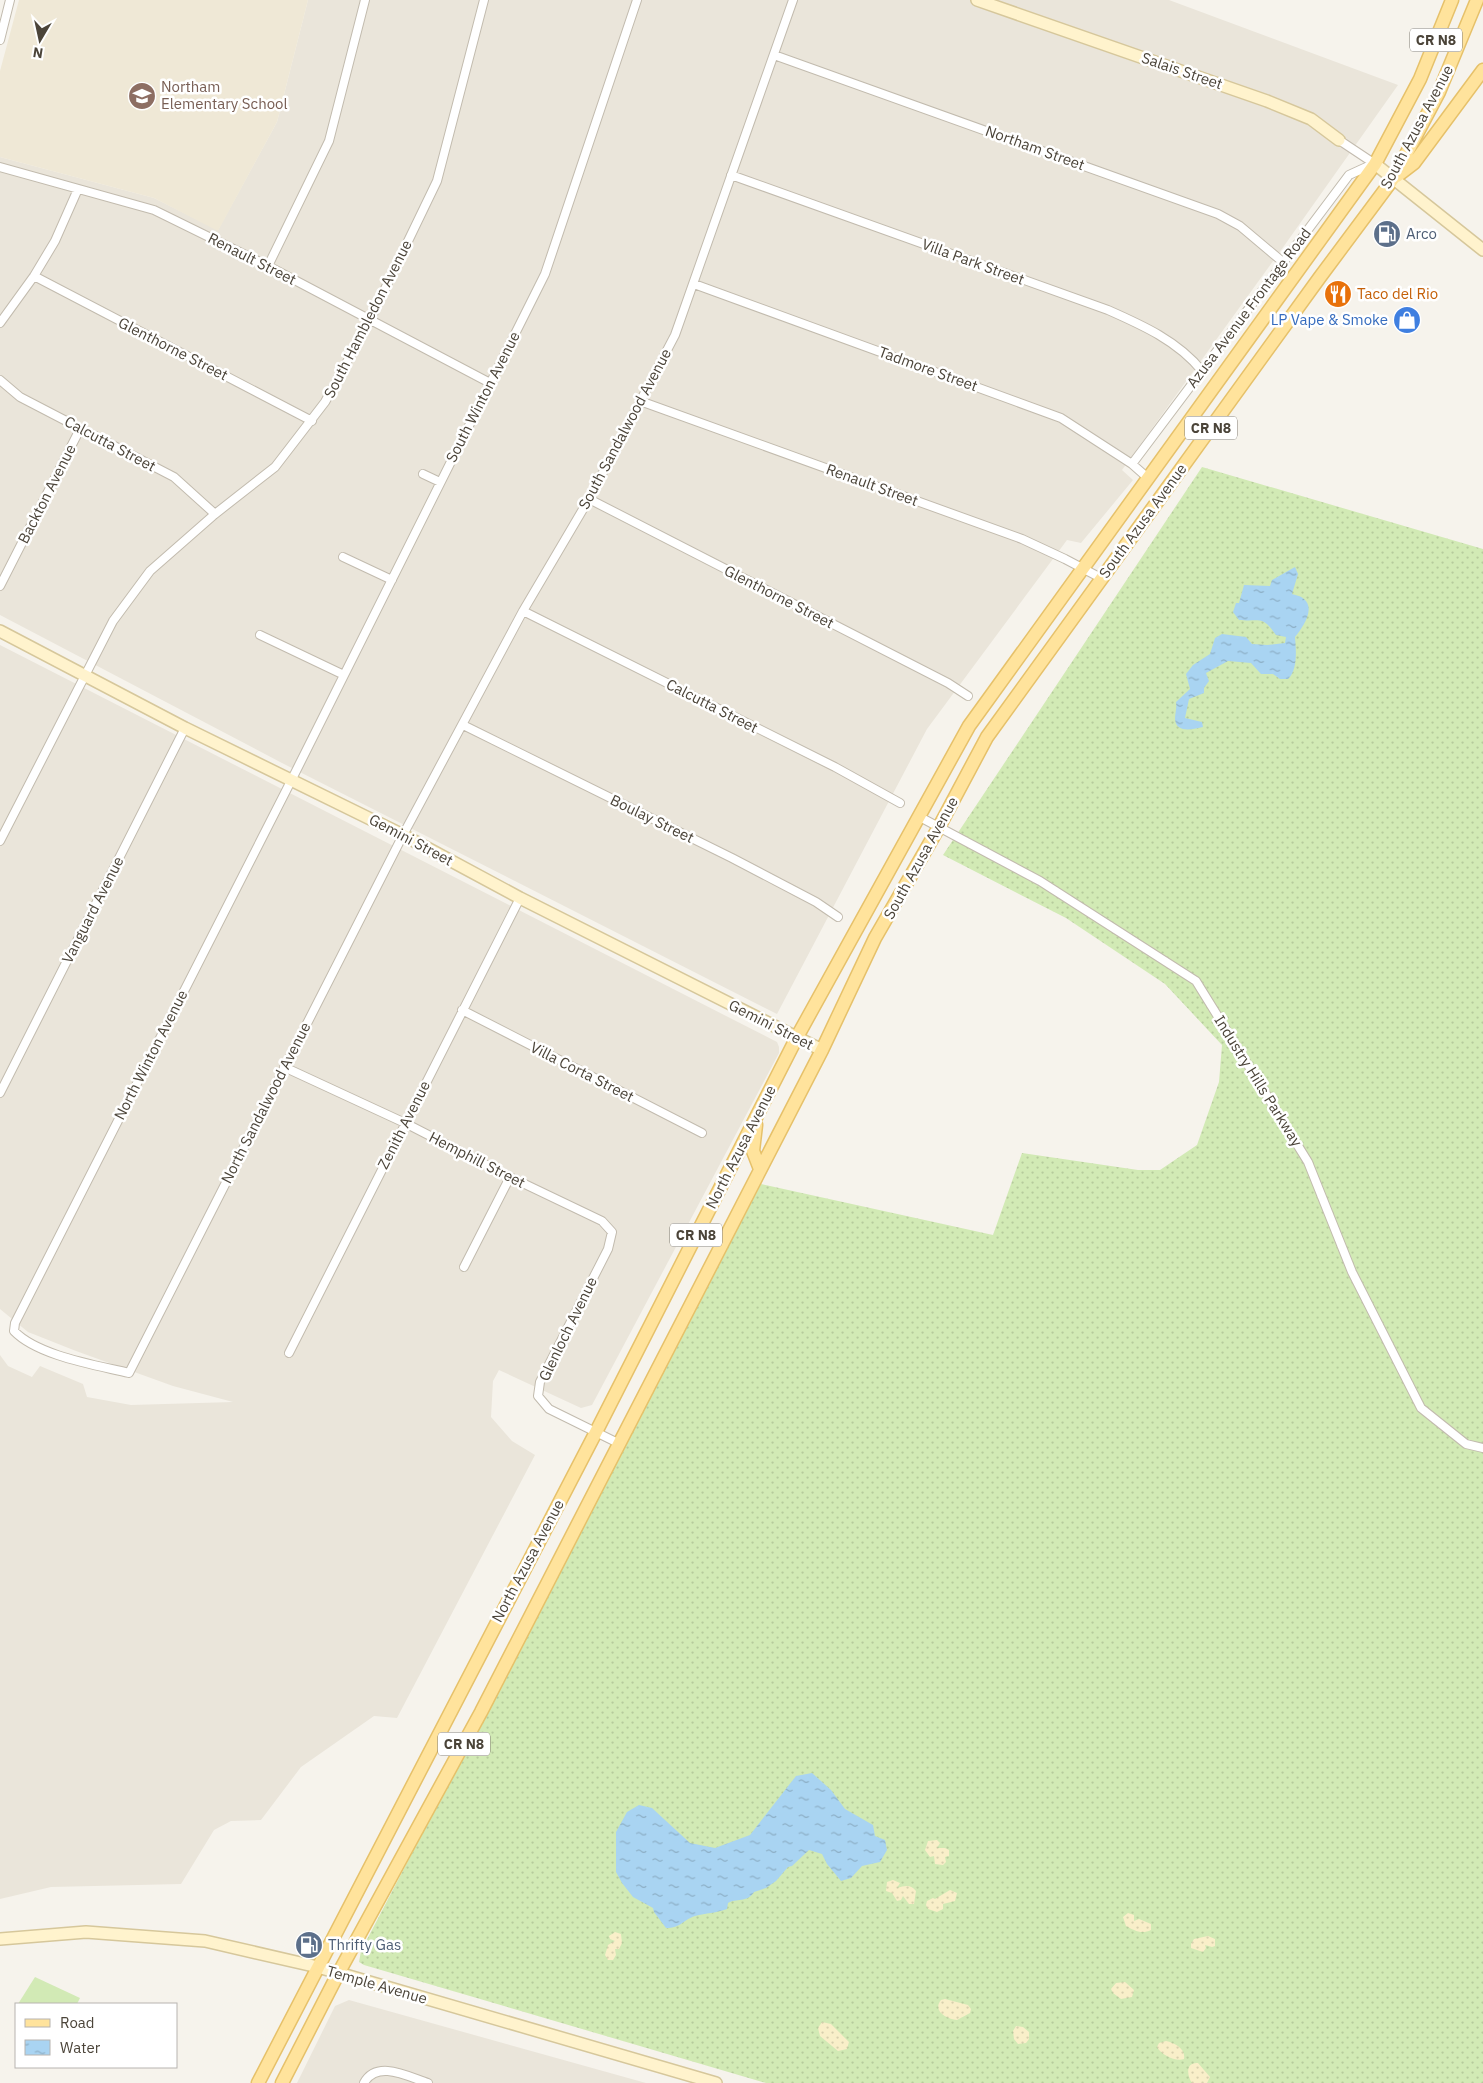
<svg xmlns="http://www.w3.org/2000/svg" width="1483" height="2083" viewBox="0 0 1483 2083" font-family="'IBM Plex Sans',sans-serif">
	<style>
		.residential { fill: #eae5da }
		.education { fill: #efe8d6 }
		.grass { fill: url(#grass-dots) }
		.sand { fill: url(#sand-dots) }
		.pitch { fill: #d2eab5 }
		.water { fill: url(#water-ripples) }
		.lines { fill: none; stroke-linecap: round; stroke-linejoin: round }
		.street-casing { stroke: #c2bbae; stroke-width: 10 }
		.secondary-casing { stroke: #d6c79b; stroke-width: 14 }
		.primary-casing { stroke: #e6c16a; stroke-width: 15 }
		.street { stroke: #fff; stroke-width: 8 }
		.secondary { stroke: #fff3cd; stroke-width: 11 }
		.primary { stroke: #ffe39c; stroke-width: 12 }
		.labels { text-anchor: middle; stroke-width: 5; stroke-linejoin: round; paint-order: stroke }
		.shield { fill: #fff; stroke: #817c74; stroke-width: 1 }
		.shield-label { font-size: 14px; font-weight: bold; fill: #4b4439 }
		.street-label { font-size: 15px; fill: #4b4439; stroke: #fff }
		.education-label { font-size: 15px; fill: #785e54; stroke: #fff; text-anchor: start }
		.service-label { font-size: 15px; fill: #4e5e75; stroke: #fff; text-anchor: start }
		.food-label { font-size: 15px; fill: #c56008; stroke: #fff; text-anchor: start }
		.shop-label { font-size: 15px; fill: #366cbe; stroke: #fff; text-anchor: end }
	</style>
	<defs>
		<pattern id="grass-dots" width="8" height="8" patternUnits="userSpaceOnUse" patternTransform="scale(1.25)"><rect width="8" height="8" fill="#d2eab5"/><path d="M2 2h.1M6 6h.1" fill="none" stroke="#b6ca9c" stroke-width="1.8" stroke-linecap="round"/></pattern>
		<pattern id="sand-dots" width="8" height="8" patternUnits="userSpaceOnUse" patternTransform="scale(1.25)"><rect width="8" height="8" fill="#f9efc9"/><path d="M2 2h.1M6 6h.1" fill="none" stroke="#d7cead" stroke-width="1.8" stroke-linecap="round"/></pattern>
		<pattern id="water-ripples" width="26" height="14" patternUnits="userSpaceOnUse" patternTransform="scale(1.25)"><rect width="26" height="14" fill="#a9d4f2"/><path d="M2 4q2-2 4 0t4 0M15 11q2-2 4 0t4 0" fill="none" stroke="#8caec5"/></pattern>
	</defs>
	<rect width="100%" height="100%" fill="#f6f3ec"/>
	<path class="residential" d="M308,0H1169L1398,85L1284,246L1122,470L1133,480L1081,543L1067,540L927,729L777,1014L282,763L0,615V157L154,198L218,230L277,122Z
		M0,645L777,1042L779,1047V1053L592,1405L581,1408L499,1370L493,1381L491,1417L512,1441L535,1455L397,1718L374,1716L301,1767L261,1820L231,1821L214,1830L181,1884L51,1887L0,1899V1355L8,1366L32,1377L40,1366L83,1384L87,1397L131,1405L233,1402L173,1386L76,1351L28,1332L0,1309Z
		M349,2000L646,2083H297L335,2006Z"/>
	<path class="education" d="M19,0H308L277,122L218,231L154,198L0,157V71Z"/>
	<path class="grass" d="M1202,467L1483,549V2083H766L364,1965L359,1962L361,1951L761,1184L993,1235L1022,1153L1138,1170H1160L1197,1145L1219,1082L1222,1045L1165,984L1066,918L943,855Z"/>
	<path class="sand" d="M937,1840L940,1843L937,1848H945L949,1850V1856L945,1857L946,1862L943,1865L935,1864L934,1856L930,1857L925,1850L928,1841Z
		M893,1880L900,1883L897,1888C905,1886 910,1884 916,1891L914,1904H909L903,1896L901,1900L897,1901L892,1893L886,1891L887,1882Z
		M950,1890L957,1893L955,1901L943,1904V1909L937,1912L928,1909L926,1905L927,1901L933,1898L935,1899Z
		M1128,1913L1134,1915V1921L1139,1919L1151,1924V1930C1141,1935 1134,1930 1126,1926L1123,1917Z
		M615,1932L621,1934L622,1943L619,1949H615L616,1955L613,1960H608L605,1955L608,1945L615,1941L610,1939L609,1936Z
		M1208,1936L1215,1939V1946L1212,1947L1205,1945L1206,1948L1203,1952L1191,1948V1944L1194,1939Z
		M1125,1982L1134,1990L1132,1997L1121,1999L1113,1993L1111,1989L1116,1983Z
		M945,1999L968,2005L971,2009L970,2013L957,2020C947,2019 932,2011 941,2000Z
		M822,2022L831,2024L849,2042L847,2049L838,2051L820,2036L818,2028Z
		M1016,2026L1023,2027L1029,2032V2039L1026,2043L1018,2044L1014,2039L1013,2031Z
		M1166,2041C1175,2043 1186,2049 1184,2059C1176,2062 1161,2055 1157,2047L1159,2043Z
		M1198,2063L1210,2077L1207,2083H1192C1187,2076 1185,2062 1198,2063Z"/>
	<path class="pitch" d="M35,1977L80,1998L77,2004H18Z"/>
	<path class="water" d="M1295,567L1298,574L1292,594C1295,595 1301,596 1304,599C1316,609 1302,628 1295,637C1296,649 1298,670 1288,679H1280L1273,674H1261L1251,663L1228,661L1206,673L1209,681L1204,688V693L1189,699L1185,718L1202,722L1203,727C1194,729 1176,734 1175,719C1175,714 1177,708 1176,702L1190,689L1186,674L1193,665L1210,654L1215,638L1222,634L1246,637L1252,644L1267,645L1285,643L1286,637L1276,635C1262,615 1261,622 1239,620L1233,612L1236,603H1239L1244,585L1270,586L1272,580Z
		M812,1773L831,1790L845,1809L873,1825L875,1836L885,1840L887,1850L880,1862L862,1866L851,1878L841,1881L827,1864L822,1854L809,1850L792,1866L788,1867L776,1881L766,1888L754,1892C747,1903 736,1898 728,1903L727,1909C717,1913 706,1913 695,1916C683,1920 681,1928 666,1928L654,1912L653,1908L633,1897L622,1883L616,1872V1832L627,1812L639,1805L652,1808L690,1843L715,1848L750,1835L796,1776Z"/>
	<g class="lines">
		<g class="street-casing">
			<path id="street" d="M637,0L545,274L292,779L15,1323L14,1331C38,1356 96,1365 129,1373L403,835L523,611L589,499L675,335L793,0
				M0,40L10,0
				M774,55L1218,214L1240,226L1284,263
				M1339,140L1375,164
				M0,167L154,210L268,266L492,384
				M731,175L1108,310C1142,325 1178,341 1202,371
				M268,266L329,141L365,0
				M34,276L312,421
				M694,284L1061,418L1132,464L1149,479
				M0,323L34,276L55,241L78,189
				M0,380L20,397L174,477L215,514
				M640,401L1022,539L1065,559L1101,578
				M1132,464L1349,175L1373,164
				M423,474L440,482
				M589,499L948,683L968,696
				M343,557L392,580
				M0,586L80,429
				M523,611L835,767L900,803
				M260,635L344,675
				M463,725L732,858L816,902L838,917
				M918,816L1040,881L1196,981L1308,1162L1352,1272L1421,1408L1466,1444L1483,1448
				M0,841L113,621L150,571L215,514L275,467L325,402L370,320L437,181L484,0
				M462,1010L702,1133
				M284,1067L405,1123L510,1177L602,1221L612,1232L608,1249L540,1382L538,1396L549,1409L618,1443
				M0,1093L185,728
				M464,1267L510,1177
				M289,1353L520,898
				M364,2083C377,2059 409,2077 428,2083"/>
		</g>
		<g class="secondary-casing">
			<path id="secondary" d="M977,0L1267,101L1311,119L1339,140
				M1375,164L1483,250
				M0,631L185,728L403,835L520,898L822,1050
				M0,1939L86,1932L205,1941L318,1967L716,2083"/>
		</g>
		<g class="primary-casing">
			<path id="primary" d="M1397,176L1414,163L1483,70
				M756,1125L753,1151L760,1169
				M258,2083L596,1432L797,1037L969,726L1375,164L1420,79L1452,0
				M282,2083L338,1974L481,1712L822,1050L875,938L939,827L987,737L1320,277L1393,179L1439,92L1477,0"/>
		</g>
		<use href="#street" class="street"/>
		<use href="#secondary" class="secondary"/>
		<use href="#primary" class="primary"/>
	</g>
	<defs>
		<g id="school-disc" transform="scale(1.4375)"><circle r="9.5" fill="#8d6e63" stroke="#fff"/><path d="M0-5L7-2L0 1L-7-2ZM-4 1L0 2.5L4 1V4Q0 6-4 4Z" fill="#fff"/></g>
		<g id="fuel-disc" transform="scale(1.4375)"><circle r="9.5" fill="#5c6f8a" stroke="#fff"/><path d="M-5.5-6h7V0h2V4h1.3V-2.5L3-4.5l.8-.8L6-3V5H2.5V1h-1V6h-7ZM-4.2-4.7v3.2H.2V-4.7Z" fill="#fff"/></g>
		<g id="restaurant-disc" transform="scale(1.4375)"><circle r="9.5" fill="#e8710a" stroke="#fff"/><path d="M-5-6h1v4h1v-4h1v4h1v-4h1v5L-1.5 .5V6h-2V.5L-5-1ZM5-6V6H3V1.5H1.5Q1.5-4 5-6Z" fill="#fff"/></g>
		<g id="shop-disc" transform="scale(1.4375)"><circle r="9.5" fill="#3f7fe0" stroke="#fff"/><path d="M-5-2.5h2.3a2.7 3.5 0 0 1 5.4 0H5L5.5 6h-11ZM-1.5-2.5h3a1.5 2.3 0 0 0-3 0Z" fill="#fff"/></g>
	</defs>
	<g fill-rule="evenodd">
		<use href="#school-disc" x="142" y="96"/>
		<use href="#fuel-disc" x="1387" y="234"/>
		<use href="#restaurant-disc" x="1338" y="294"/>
		<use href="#shop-disc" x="1407" y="320"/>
		<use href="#fuel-disc" x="309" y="1945"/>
	</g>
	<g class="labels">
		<g class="shield">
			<rect x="1410" y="28.5" width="52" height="23" rx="4"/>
			<rect x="1185" y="416.5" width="52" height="23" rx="4"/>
			<rect x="670" y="1223.5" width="52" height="23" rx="4"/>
			<rect x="438" y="1732.5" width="52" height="23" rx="4"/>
		</g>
		<g class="shield-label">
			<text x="1436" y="45">CR N8</text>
			<text x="1211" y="433">CR N8</text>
			<text x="696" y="1240">CR N8</text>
			<text x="464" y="1749">CR N8</text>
		</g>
		<g class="street-label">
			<text transform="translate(1182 71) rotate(19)" y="5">Salais Street</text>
			<text transform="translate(1417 127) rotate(-62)" y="5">South Azusa Avenue</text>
			<text transform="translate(1035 148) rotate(20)" y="5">Northam Street</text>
			<text transform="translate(252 259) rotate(27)" y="5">Renault Street</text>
			<text transform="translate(973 262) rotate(20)" y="5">Villa Park Street</text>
			<text transform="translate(1249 308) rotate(-53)" y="5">Azusa Avenue Frontage Road</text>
			<text transform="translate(368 319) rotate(-63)" y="5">South Hambledon Avenue</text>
			<text transform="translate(173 349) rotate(27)" y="5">Glenthorne Street</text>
			<text transform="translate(928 369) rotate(20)" y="5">Tadmore Street</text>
			<text transform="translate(483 397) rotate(-63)" y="5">South Winton Avenue</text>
			<text transform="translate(625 429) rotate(-62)" y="5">South Sandalwood Avenue</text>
			<text transform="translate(110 444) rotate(28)" y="5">Calcutta Street</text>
			<text transform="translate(872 485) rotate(20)" y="5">Renault Street</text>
			<text transform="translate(47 494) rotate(-63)" y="5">Backton Avenue</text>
			<text transform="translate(1143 521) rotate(-54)" y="5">South Azusa Avenue</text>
			<text transform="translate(779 597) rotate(27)" y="5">Glenthorne Street</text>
			<text transform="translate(712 706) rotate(27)" y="5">Calcutta Street</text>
			<text transform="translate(652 819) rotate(26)" y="5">Boulay Street</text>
			<text transform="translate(411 840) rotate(28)" y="5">Gemini Street</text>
			<text transform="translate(921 858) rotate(-61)" y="5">South Azusa Avenue</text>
			<text transform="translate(93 910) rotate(-63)" y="5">Vanguard Avenue</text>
			<text transform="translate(771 1025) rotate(27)" y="5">Gemini Street</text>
			<text transform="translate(151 1055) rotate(-63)" y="5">North Winton Avenue</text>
			<text transform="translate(582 1072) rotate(27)" y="5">Villa Corta Street</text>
			<text transform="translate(1258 1081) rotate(58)" y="5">Industry Hills Parkway</text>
			<text transform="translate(266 1103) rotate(-63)" y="5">North Sandalwood Avenue</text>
			<text transform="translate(404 1125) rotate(-63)" y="5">Zenith Avenue</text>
			<text transform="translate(741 1147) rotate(-63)" y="5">North Azusa Avenue</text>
			<text transform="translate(477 1160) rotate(27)" y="5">Hemphill Street</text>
			<text transform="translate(568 1329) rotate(-64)" y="5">Glenloch Avenue</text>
			<text transform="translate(528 1561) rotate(-62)" y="5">North Azusa Avenue</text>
			<text transform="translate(377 1985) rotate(16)" y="5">Temple Avenue</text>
		</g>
		<g class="education-label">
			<text x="161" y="92">Northam<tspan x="161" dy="17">Elementary School</tspan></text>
		</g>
		<g class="service-label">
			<text x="1406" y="239">Arco</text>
			<text x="328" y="1950">Thrifty Gas</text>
		</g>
		<g class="food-label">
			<text x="1357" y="299">Taco del Rio</text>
		</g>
		<g class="shop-label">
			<text x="1388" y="325">LP Vape &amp; Smoke</text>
		</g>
	</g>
	<rect x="15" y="2003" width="162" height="65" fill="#ffffff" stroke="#b7b4b0"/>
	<rect x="25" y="2019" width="25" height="8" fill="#ffe39c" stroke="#b7b4b0"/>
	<text x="60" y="2028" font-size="15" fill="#4b4439">Road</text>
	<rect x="25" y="2040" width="25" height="15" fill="url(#water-ripples)" stroke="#b7b4b0"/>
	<text x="60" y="2053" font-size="15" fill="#4b4439">Water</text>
	<g transform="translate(40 40) rotate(189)" stroke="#ffffff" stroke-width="4" paint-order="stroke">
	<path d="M0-4L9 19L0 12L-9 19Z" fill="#4b4439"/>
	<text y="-8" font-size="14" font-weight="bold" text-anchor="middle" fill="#4b4439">N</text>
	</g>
</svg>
